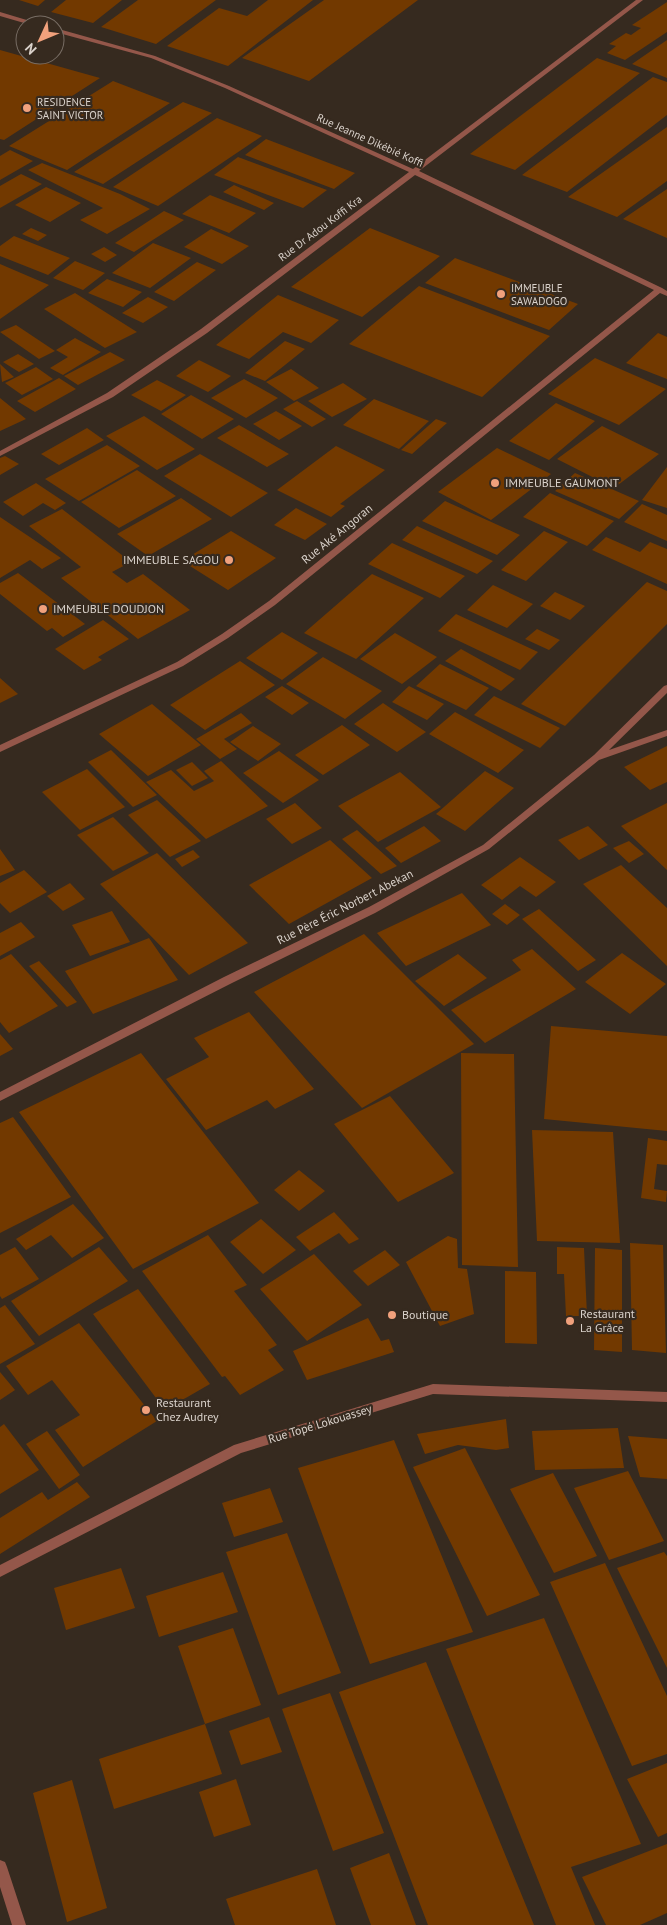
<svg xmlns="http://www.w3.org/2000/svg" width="667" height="1925" viewBox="0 0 667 1925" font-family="'PT Sans',sans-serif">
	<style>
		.building { fill: #723900 }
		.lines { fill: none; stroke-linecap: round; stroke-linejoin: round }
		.minor { fill: #94574a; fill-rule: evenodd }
		.poi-dot { fill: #f1a17c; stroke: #362a1f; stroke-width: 2 }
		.labels { text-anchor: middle; stroke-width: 4.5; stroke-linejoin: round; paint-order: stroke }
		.far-poi-label { font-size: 11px; fill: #dad2cb; stroke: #362a1f; text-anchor: start }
		.far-street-label { font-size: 11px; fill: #dad2cb; stroke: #362a1f }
		.poi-label { font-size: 12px; fill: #dad2cb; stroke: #362a1f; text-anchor: start }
		.street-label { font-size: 12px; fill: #dad2cb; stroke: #362a1f }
	</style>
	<rect width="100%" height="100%" fill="#362a1f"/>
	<path class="building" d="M19,0H45L38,6Z
		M66,0H122L93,23L51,12Z
		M138,0H216L156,44L101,27Z
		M268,0H313L228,66L167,46L219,8L247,16Z
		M324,0H418L309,81L242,58Z
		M667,2V32L625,60L607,53L616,46L609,44L626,33L631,35L641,28L632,25Z
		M667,40V78L632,64Z
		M0,50L100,78L4,140L0,139Z
		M597,58L640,73L515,170L470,154Z
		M653,77L667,82V115L567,192L522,175Z
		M113,81L170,103L67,170L9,146Z
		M183,102L212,113L103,184L74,172Z
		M217,118L262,136L158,206L113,187Z
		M667,127V181L617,217L568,197Z
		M266,139L355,173L334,189L245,155Z
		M10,150L33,161L0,180V156Z
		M238,157L327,190L303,208L214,175Z
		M42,163L120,194L150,209L107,234L80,220L103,208L28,170Z
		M21,174L42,184L0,208V186Z
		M234,185L274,203L264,210L223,192Z
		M46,187L81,203L50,222L15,205Z
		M667,189V238L623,219Z
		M210,195L256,213L229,233L182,214Z
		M164,211L184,220L134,252L115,243Z
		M31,228L47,235L38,241L22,234Z
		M370,228L440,256L362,317L291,287Z
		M211,229L249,246L222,264L184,247Z
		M14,236L70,258L48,275L0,256V246Z
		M153,243L191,258L150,288L112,273Z
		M104,247L117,255L105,262L91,254Z
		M455,258L578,304L549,330L425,283Z
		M75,261L105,273L83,290L53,278Z
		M197,262L216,270L174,301L154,292Z
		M0,264L49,285L0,319Z
		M107,279L142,292L123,307L88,293Z
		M419,286L550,336L482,397L349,344Z
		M75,293L137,332L105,348L44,309Z
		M278,295L339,320L311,343L283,332L249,359L216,345Z
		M148,297L168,307L143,323L122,313Z
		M16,325L55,351L39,359L0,332Z
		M658,333L667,337V379L626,363Z
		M75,338L101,352L63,375L50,368L68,357L56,350Z
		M285,341L305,349L265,381L245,373Z
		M110,352L125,360L78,385L64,376Z
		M18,354L34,364L19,372L3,362Z
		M595,358L666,389L619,425L548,394Z
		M199,360L231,376L208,392L176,376Z
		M0,364L14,377L2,382Z
		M36,367L53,379L22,395L5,383Z
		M291,369L319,388L294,401L266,382Z
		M59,378L76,389L35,412L17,401Z
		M244,379L278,398L246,418L211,398Z
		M157,380L186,395L161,411L131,395Z
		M343,383L367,399L332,417L308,401Z
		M191,395L234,419L202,439L161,414Z
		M0,398L26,419L0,431Z
		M374,399L429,421L399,449L343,425Z
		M297,401L326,419L312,427L283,409Z
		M556,403L595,421L549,460L509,441Z
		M276,411L302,426L279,440L253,424Z
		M144,416L195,449L157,470L106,436Z
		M436,419L447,423L412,454L401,450Z
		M239,425L289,454L267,467L217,438Z
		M602,426L659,454L614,488L557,459Z
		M87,428L104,440L59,465L41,454Z
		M107,445L140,466L79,501L45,479Z
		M336,446L385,470L340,504L345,506L331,517L277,490Z
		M497,448L551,474L491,520L438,492Z
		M200,454L268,493L231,517L164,476Z
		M5,456L19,464L0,475V458Z
		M667,467V508L642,500Z
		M137,470L176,496L119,528L81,502Z
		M575,473L639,501L619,519L555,491Z
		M36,483L66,503L55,510L43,503L23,516L3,502Z
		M550,493L614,521L587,546L523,517Z
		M181,498L212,519L148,556L117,534Z
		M445,501L520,535L497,555L422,521Z
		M642,504L667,515V541L624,522Z
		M296,508L327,524L305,540L274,525Z
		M62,509L131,562L112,572L127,583L143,574L190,610L138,639L61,578L81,567L29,526Z
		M0,517L61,558L42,569L30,560L0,578Z
		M417,526L493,561L477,574L402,540Z
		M231,531L276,558L228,590L182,561Z
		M544,531L568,542L526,581L501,570Z
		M606,537L640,552L650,542L667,549V584L592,550Z
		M392,543L465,576L440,598L368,564Z
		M18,573L85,624L63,637L52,628L47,631L0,594V583Z
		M372,574L424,598L356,659L304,633Z
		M647,582L667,591V624L565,726L521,704Z
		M493,585L533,604L507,628L467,610Z
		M555,592L585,606L570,620L540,606Z
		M456,614L538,652L520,670L438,631Z
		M103,620L129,639L98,657L102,660L84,670L55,649Z
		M537,629L560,640L549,650L525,639Z
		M282,632L318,653L282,680L246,658Z
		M395,633L437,657L402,684L360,659Z
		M461,649L515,679L501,691L445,661Z
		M323,657L382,691L345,719L286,684Z
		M240,661L275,685L205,730L170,705Z
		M440,664L489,688L466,710L416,686Z
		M0,678L18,694L0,703Z
		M282,686L309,703L292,715L265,697Z
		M409,686L444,704L427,720L392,702Z
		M494,696L560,728L540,748L474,715Z
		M383,703L426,732L397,752L354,724Z
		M152,704L201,745L148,776L99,734Z
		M455,712L524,750L498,773L429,734Z
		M241,713L252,723L224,739L237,749L220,759L196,739Z
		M342,725L370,745L323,775L295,755Z
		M253,726L281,744L258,761L230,742Z
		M667,746V782L650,790L624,767Z
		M111,750L157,795L133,807L88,762Z
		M279,751L319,780L283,803L243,773Z
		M221,761L268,806L206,839L146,782L171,770L194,791L214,781L204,771Z
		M192,762L208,778L192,786L176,770Z
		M87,769L125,807L80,830L42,792Z
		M485,771L514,788L465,831L436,814Z
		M400,772L441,807L378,842L338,806Z
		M157,800L201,841L170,857L128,815Z
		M295,803L322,828L292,844L266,819Z
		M667,803V870L621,826Z
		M113,817L149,853L113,871L77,835Z
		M424,826L441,841L401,863L385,848Z
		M588,826L608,845L579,860L558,840Z
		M357,830L397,866L381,874L342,839Z
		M330,840L372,878L289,924L249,885Z
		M629,841L644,854L629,863L613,848Z
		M0,849L15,870L0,876Z
		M193,850L200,857L182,867L175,859Z
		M157,853L248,943L189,975L100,884Z
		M520,857L556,882L536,897L520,886L502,900L481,885Z
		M621,865L667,908V966L583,884Z
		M24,870L47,892L10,913L0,903V883Z
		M70,883L85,899L63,911L47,896Z
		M462,893L491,925L406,966L377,933Z
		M505,904L520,915L507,925L492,914Z
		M539,909L596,960L578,971L522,919Z
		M112,911L130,942L90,956L72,925Z
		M21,922L35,937L0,956V933Z
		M364,934L474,1044L362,1108L254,992Z
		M149,938L178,980L93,1014L65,971Z
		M532,949L576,989L485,1043L451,1010L521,970L512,960Z
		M622,953L666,984L630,1014L585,982Z
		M11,954L58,1006L9,1033L0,1022V960Z
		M458,954L487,978L444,1006L415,981Z
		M39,961L77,1002L67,1007L29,966Z
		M249,1012L314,1089L275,1109L267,1100L206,1130L166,1079L209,1057L194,1038Z
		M551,1026L667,1036V1131L544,1119Z
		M0,1034L13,1049L0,1056Z
		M141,1053L259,1203L133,1269L19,1112Z
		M461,1053L514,1054L518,1267L462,1265Z
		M390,1096L454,1173L398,1202L334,1124Z
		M13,1117L71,1197L0,1233V1123Z
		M532,1130L613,1132L620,1243L537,1241Z
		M648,1138L667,1141V1165L657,1164L654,1189L667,1191L666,1202L641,1198Z
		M299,1170L325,1191L299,1211L274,1190Z
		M73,1204L104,1238L72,1258L51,1235L26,1250L16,1239Z
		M334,1212L359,1239L349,1244L339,1233L310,1251L296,1237Z
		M261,1219L296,1250L263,1274L230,1242Z
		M208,1235L247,1285L234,1291L277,1345L268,1350L284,1370L240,1395L225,1376L222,1377L142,1271Z
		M448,1236L457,1239L458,1268L467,1269L474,1314L440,1326L406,1262Z
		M630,1243L663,1245L666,1353L632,1350Z
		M15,1247L39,1279L2,1299L0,1296V1255Z
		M99,1247L128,1281L39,1336L11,1301Z
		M557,1247L584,1248L587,1316H566L564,1274H557Z
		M595,1248L622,1250V1352L594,1350Z
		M385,1250L400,1265L368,1286L353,1271Z
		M314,1254L362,1305L307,1341L260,1289Z
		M505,1271L536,1272L537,1344L505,1343Z
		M138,1289L210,1384L165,1410L93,1314Z
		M5,1305L35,1344L0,1364V1308Z
		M368,1318L381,1341L389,1339L394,1352L307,1380L293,1351Z
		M79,1323L157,1421L83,1467L55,1430L80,1415L52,1380L28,1395L6,1366Z
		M0,1372L15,1390L0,1400Z
		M506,1419L509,1448L496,1450L458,1445L425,1454L417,1434Z
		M4,1424L39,1470L0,1494V1427Z
		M618,1428L624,1468L535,1470L532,1431Z
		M47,1431L80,1475L59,1489L26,1444Z
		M628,1436L667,1439V1479L640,1477Z
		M394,1440L473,1632L370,1664L298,1468Z
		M465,1448L540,1595L487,1616L413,1467Z
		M628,1471L664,1541L609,1560L574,1488Z
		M553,1473L597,1556L554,1573L510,1489Z
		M77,1482L90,1497L0,1554V1518L42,1492L48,1500Z
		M270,1488L283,1522L234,1537L222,1503Z
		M287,1533L341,1673L278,1695L226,1552Z
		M664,1552L667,1556V1668L617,1568Z
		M605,1563L667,1696V1754L632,1766L550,1582Z
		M121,1568L135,1608L66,1630L54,1588Z
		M223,1572L238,1612L159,1637L146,1596Z
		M544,1618L641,1844L571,1867L595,1925H556L446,1649Z
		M233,1628L261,1705L205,1724L222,1774L114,1809L99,1759L205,1724L178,1646Z
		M426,1662L534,1925H428L339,1692Z
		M330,1693L384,1833L333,1851L282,1709Z
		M269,1717L282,1752L241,1765L229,1731Z
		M667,1763V1833L658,1837L627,1779Z
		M236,1779L251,1825L214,1837L199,1792Z
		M72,1780L107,1908L67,1922L33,1793Z
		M667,1844V1913L640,1925H606L582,1877Z
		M389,1853L416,1925H371L350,1868Z
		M317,1869L336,1925H235L226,1899Z"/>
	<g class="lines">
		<path class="minor" d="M636,0H643L419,171L662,288L667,291V296L660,293L275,605L228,638L183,666L0,752V745L177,662L222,634L269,601L654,290L415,175L207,333L113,397L0,456V451L107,393L201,329L409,172L225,88L151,58L55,32V28L155,56L229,86L413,169Z
			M0,12L40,24L41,25H31L0,16Z
			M667,685V693L609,750L667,730V736L599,760L489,849L375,913L232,983L0,1101V1092L224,977L369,907L483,845L594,755L664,686Z
			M433,1384L667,1392V1402L433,1394L241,1453L0,1577V1565L234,1445Z
			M0,1860L5,1862L7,1867L26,1925H12L0,1887Z"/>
	</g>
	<g class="poi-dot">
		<circle cx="27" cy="108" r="5"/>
		<circle cx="501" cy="294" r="5"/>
		<circle cx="495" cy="483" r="5"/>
		<circle cx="229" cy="560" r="5"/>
		<circle cx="43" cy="609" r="5"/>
		<circle cx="392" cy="1315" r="5"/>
		<circle cx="570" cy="1321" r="5"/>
		<circle cx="146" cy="1410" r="5"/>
	</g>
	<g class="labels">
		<g class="far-poi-label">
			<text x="37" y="106">RESIDENCE<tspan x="37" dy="13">SAINT VICTOR</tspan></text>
			<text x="511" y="292">IMMEUBLE<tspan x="511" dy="13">SAWADOGO</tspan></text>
		</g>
		<g class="far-street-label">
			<text transform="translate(370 140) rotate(24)" y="4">Rue Jeanne Dikébié Koffi</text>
			<text transform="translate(320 228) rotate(-37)" y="4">Rue Dr Adou Koffi Kra</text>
		</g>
		<g class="poi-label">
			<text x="505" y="487">IMMEUBLE GAUMONT</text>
			<text x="219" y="564" text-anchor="end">IMMEUBLE SAGOU</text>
			<text x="53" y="613">IMMEUBLE DOUDJON</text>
			<text x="580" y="1318">Restaurant<tspan x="580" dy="14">La Grâce</tspan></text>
			<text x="402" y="1319">Boutique</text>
			<text x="156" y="1407">Restaurant<tspan x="156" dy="14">Chez Audrey</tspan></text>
		</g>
		<g class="street-label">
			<text transform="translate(337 534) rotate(-39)" y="4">Rue Aké Angoran</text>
			<text transform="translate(345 907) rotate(-27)" y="4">Rue Père Éric Norbert Abekan</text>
			<text transform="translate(320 1424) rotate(-17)" y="4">Rue Topé Lokouassey</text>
		</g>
	</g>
	<g transform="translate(40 40) rotate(226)"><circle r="24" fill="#362a1f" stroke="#786d64"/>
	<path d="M0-4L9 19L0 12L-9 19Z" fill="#f1a17c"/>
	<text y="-8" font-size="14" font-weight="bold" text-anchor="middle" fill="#dad2cb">N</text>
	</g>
</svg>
